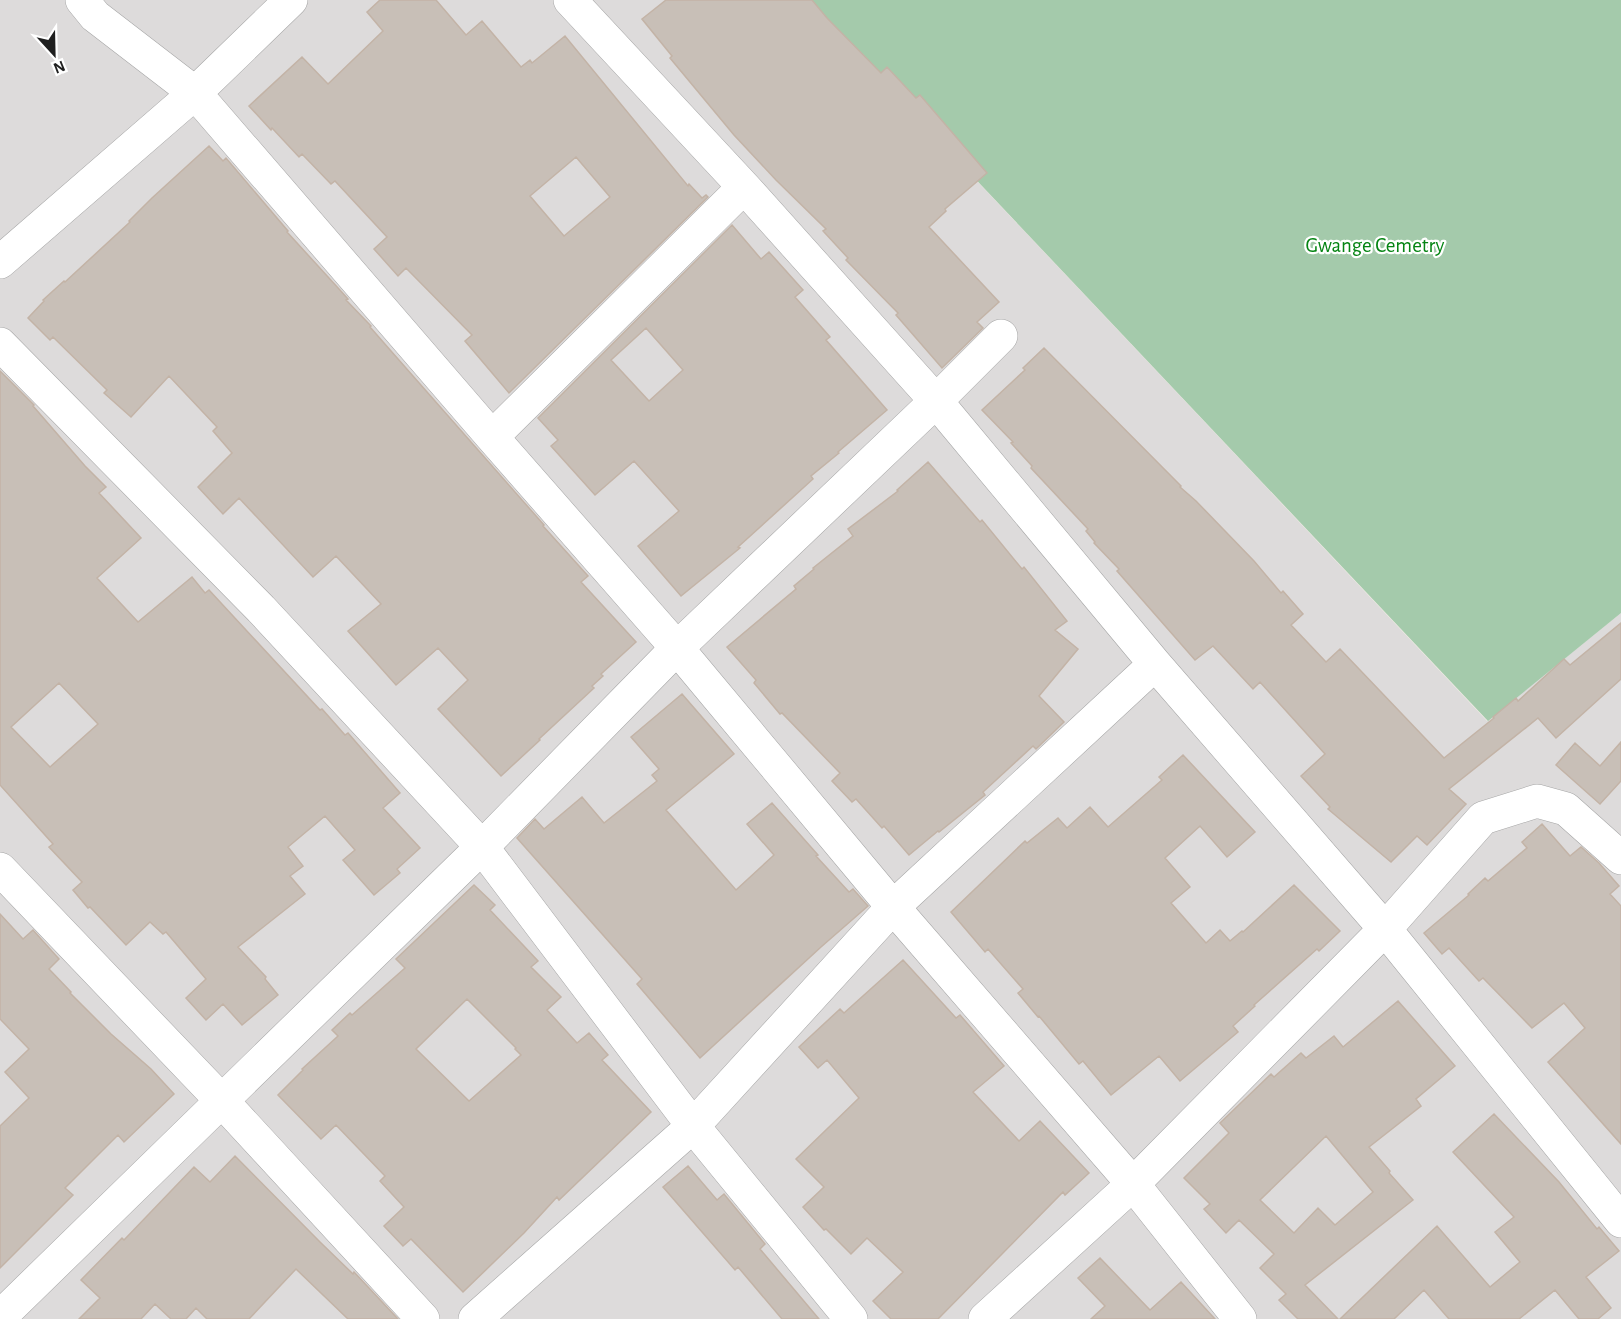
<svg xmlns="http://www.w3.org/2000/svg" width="1621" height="1319" viewBox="0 0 1621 1319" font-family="'Alegreya Sans',sans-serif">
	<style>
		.residential { fill: #dddbdb }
		.cemetery { fill: #a4caab }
		.building { fill: #c8bfb7; stroke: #c3b3a6; stroke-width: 1.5; fill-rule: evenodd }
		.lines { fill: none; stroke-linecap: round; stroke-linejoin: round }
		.minor-casing { stroke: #a6a6a6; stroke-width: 34 }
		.minor { stroke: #fff; stroke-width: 33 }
		.labels { text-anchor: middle; stroke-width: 4.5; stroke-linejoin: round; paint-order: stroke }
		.park-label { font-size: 21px; fill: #058413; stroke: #fff }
	</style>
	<rect width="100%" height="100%" fill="#f0ece4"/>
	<path class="residential" d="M0,0H806L1487,721L1621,613V1319H0Z"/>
	<path class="cemetery" d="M806,0H1621V613L1488,721Z"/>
	<path class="building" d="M380,0H436L466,35L482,21L521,67L530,60L532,63L565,36L688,186L689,184L702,198L706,195L708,197L509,393L465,341L472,335L406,268L398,276L374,249L387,237L335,181L331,184L302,154L299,157L272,128L271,130L249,106L302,57L328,84L383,31L367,12ZM576,157L610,197L564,236L530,196Z
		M666,0H812L827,18L881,73L887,67L916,98L920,95L987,173L945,209L946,211L929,227L999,302L977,322L983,328L942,368L896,315L898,313L846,260L848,258L823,231L826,229L776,180L734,135L670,58L672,56L642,19Z
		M209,146L223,161L226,158L288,231L287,232L339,289L348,299L346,300L371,326L370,327L391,351L544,525L543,526L588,576L581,582L636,642L601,674L603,676L592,686L594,688L539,739L540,740L501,776L438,709L468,680L438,648L396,685L348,631L381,604L336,556L313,577L239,498L223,514L198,487L232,453L213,431L217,427L169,376L131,417L104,393L107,390L53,337L50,340L28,318L44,301L43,300L64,281L65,282L130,222L129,221L152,198Z
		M732,225L761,259L769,252L803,290L795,297L830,337L826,340L887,410L838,452L839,453L811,476L813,479L738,547L740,548L681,596L638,546L679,511L634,461L595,495L551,446L558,440L538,418ZM646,328L683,370L649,401L611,360Z
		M1044,348L1181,486L1180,487L1196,501L1254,561L1281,593L1283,591L1303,614L1291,625L1326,662L1340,649L1444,758L1494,718L1493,717L1516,698L1518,701L1564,659L1570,665L1621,623V679L1556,738L1538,718L1449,789L1466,804L1427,845L1417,836L1391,862L1328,809L1330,807L1301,776L1325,754L1260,682L1253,689L1213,646L1195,660L1117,571L1119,569L1094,543L1095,542L1086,531L1088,529L1031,468L1032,466L1011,443L1013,442L982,410L1025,370L1023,368Z
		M0,371L34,405L33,406L85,466L106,487L99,493L141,538L97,578L138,622L192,577L205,593L209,590L320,710L322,709L345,735L348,733L400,793L383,808L420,848L397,869L400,873L374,895L343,860L355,850L325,816L288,847L303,866L290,876L305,894L238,947L266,977L265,979L278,995L242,1025L223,1004L206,1020L186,998L206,979L166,932L163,934L150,922L126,945L90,907L88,908L73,890L82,882L49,847L53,844L0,785ZM59,683L98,724L50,767L11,727Z
		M928,462L980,522L982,520L1022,569L1024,567L1067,621L1055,630L1078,649L1039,696L1064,722L1036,749L1033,746L983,792L985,795L939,832L938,831L909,855L884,826L882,828L856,799L852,802L832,781L840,773L782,713L780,714L754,683L756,680L727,647L796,589L794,586L814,569L813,568L853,536L848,529L898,491L897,490Z
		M682,694L734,754L666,810L736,890L774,855L747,824L772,803L818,855L816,856L849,892L853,889L868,906L821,947L700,1058L637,984L642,979L517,838L535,819L544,829L582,797L604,823L657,781L652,775L659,769L631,737Z
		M1621,742V781L1600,804L1556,765L1575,743L1600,766Z
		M1183,755L1255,832L1227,857L1200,826L1165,858L1190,887L1171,903L1206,943L1220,930L1230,941L1242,931L1243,932L1294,885L1340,931L1319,951L1317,949L1254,1005L1255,1006L1233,1026L1238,1032L1180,1081L1159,1056L1111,1095L1083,1061L1079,1064L1039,1016L1038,1017L1018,993L1023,989L988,949L985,952L951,912L1025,841L1027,843L1058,818L1067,828L1090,807L1108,827L1162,780L1159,777Z
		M1542,824L1570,856L1581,847L1599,863L1619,886L1610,894L1621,906V1144L1548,1062L1585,1028L1564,1003L1532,1028L1483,978L1479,981L1449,948L1442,954L1424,933L1469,895L1468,894L1485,878L1488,881L1527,848L1522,842Z
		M474,885L495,905L490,910L538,961L531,967L561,997L547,1010L577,1043L589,1033L608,1055L602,1060L651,1112L559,1200L557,1197L524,1233L463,1292L411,1239L403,1246L384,1226L404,1207L380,1181L385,1176L336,1125L321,1139L278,1095L303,1070L302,1069L338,1036L332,1030L350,1013L352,1015L405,968L396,959ZM467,999L516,1048L515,1049L521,1055L469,1101L416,1049Z
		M0,914L23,939L33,930L59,959L49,969L71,992L70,993L111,1034L151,1069L174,1094L124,1142L118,1135L65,1188L73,1195L0,1268V1126L29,1098L5,1072L29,1049L0,1019Z
		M903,960L956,1018L960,1015L1004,1066L973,1092L1019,1141L1040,1121L1089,1173L1065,1195L1063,1192L938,1319H891L873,1301L903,1272L867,1238L851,1254L826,1229L824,1230L803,1207L824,1187L796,1159L859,1098L827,1060L818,1068L799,1047L840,1009L844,1013Z
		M1398,1001L1455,1066L1416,1099L1421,1106L1369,1147L1390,1171L1389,1173L1413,1200L1305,1285L1338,1319H1298L1279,1300L1286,1294L1260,1268L1274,1254L1239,1220L1226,1233L1204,1209L1210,1204L1184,1178L1229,1133L1220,1123L1271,1074L1274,1077L1301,1053L1306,1058L1334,1036L1343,1047ZM1326,1136L1373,1192L1335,1225L1318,1208L1294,1233L1260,1200Z
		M1494,1114L1559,1182L1597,1229L1599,1227L1619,1251L1586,1277L1611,1308L1598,1319H1579L1555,1290L1519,1319H1449L1424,1290L1394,1319H1340L1437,1226L1490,1287L1520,1262L1495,1232L1514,1217L1453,1152Z
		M235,1156L320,1242L353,1274L354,1272L398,1319H348L296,1269L249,1319H207L196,1308L186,1319H171L155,1304L141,1319H79L100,1298L81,1280L122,1238L124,1240L194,1167L210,1182Z
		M688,1166L717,1200L724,1194L765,1244L760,1249L819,1319H782L738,1267L735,1270L663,1187Z
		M1100,1258L1150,1310L1181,1282L1215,1319H1091L1105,1306L1078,1278Z"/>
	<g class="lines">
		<g class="minor-casing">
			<path id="minor" d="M82,0L95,16L195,93L492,437L677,648L893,907L1133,1184L1240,1319
				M570,0L744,187L936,401L1155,664L1385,929L1621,1221
				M0,262L195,93L291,0
				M0,344L261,609L482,847L693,1126L851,1319
				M492,437L744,187
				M0,869L222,1101L423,1319
				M0,1317L482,847L677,648L936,401L1001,336
				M475,1319L693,1126L893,907L1155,664
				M985,1319L1133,1184L1385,929L1483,818L1537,801L1566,809L1621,858"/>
		</g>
		<use href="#minor" class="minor"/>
	</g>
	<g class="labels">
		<g class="park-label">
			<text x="1375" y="252">Gwange Cemetry</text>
		</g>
	</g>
	<g transform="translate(54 54) rotate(158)" stroke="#ffffff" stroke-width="4.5" paint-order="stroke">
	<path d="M0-4.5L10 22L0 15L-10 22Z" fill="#1f1f1f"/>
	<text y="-9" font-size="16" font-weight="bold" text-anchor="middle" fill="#1f1f1f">N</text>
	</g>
</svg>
